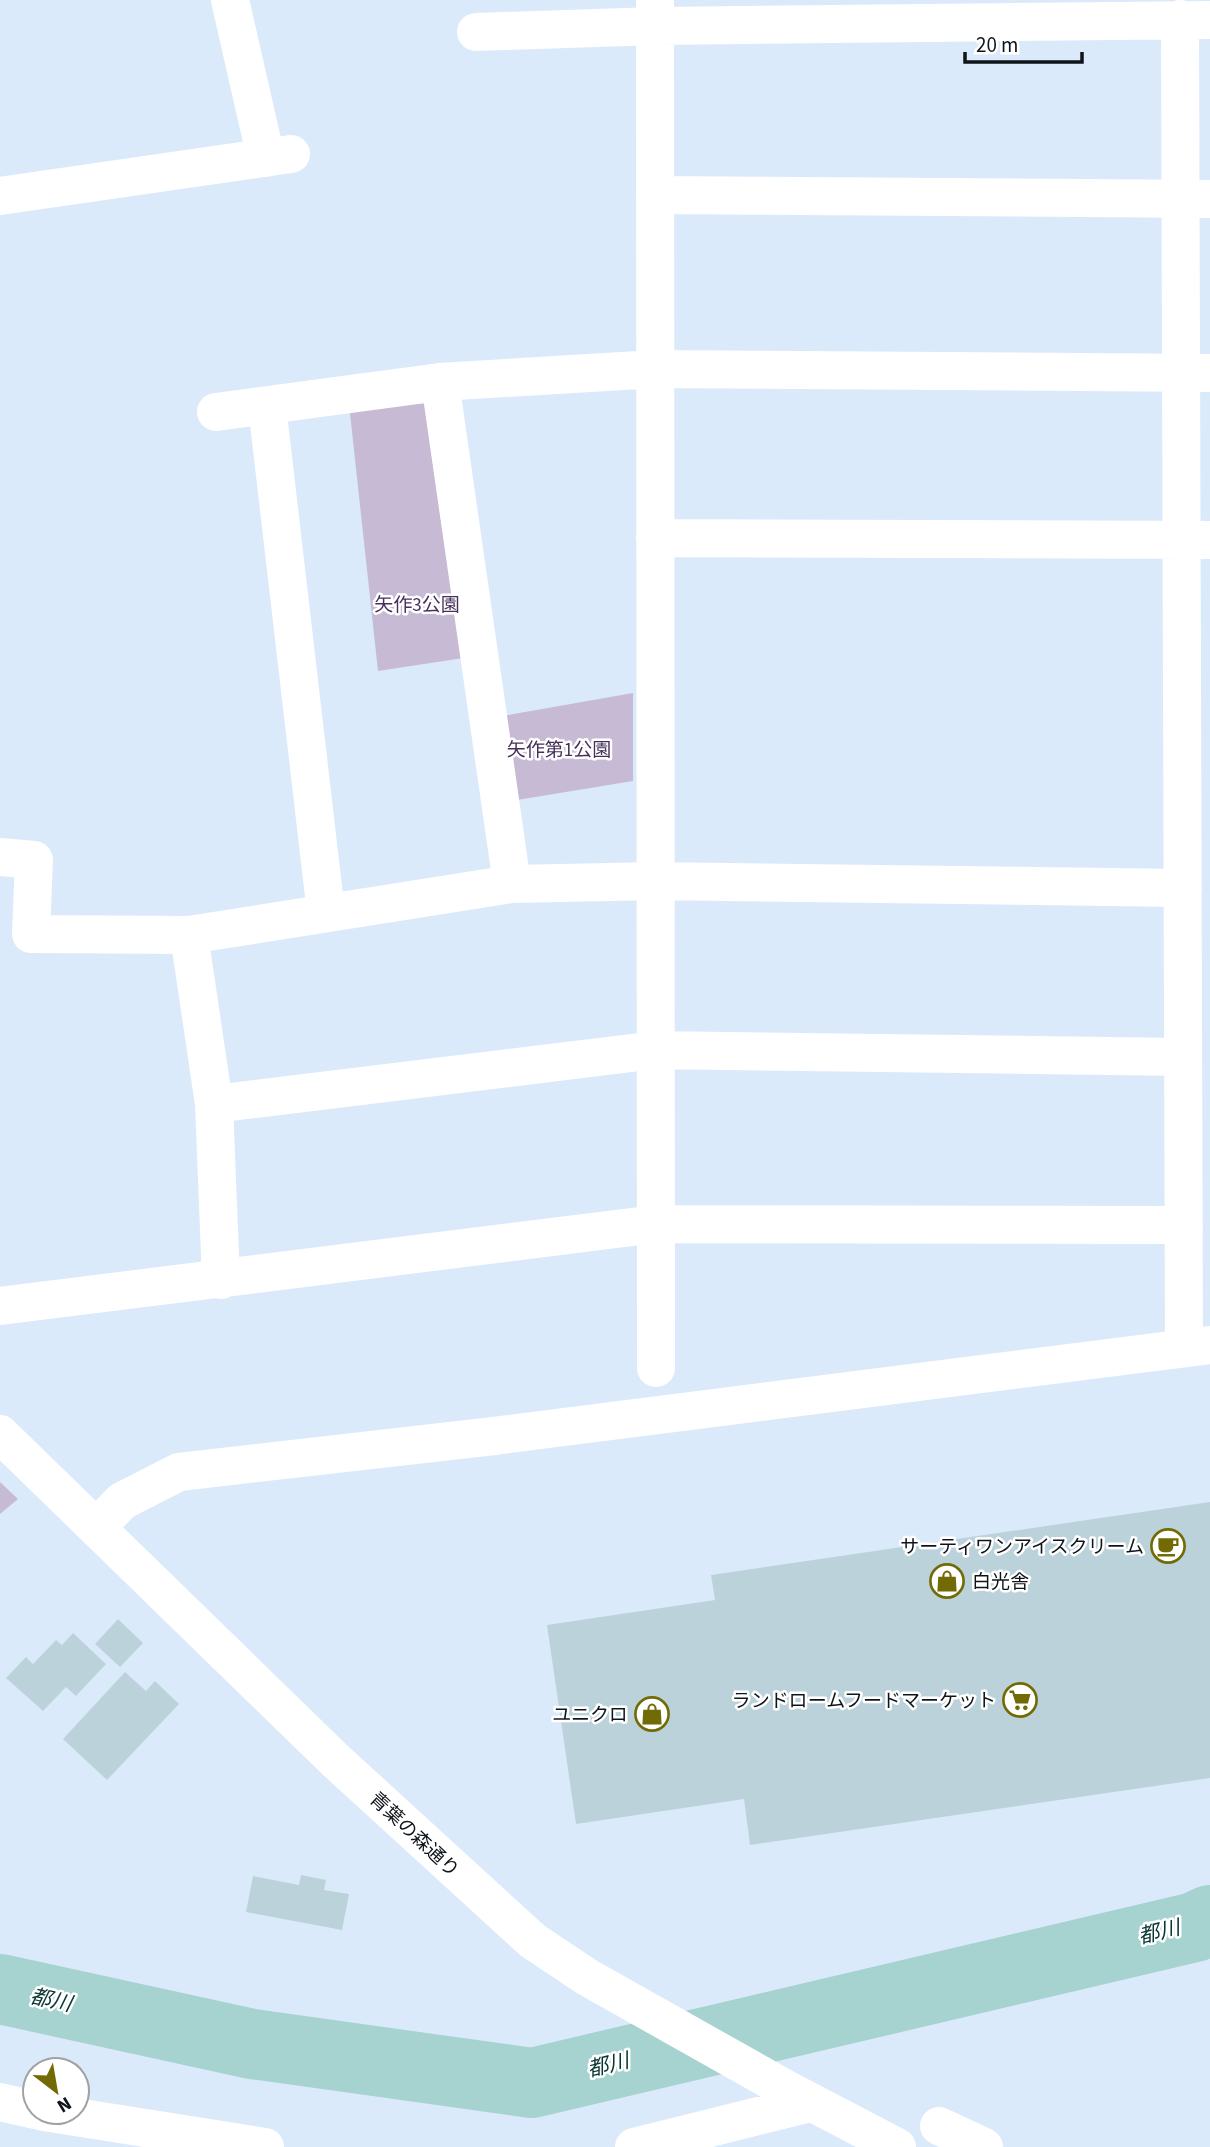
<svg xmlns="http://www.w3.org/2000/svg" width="1210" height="2147" viewBox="0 0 1210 2147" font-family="'Source Sans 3','Noto Sans JP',sans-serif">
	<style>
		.green { fill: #c7bad4 }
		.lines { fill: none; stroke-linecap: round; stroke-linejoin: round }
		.river { stroke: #a6d2d0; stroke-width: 70 }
		.building { fill: #bcd2db }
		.minor { stroke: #fff; stroke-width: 38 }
		.labels { text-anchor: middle; stroke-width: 5; stroke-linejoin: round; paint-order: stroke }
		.park-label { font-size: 19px; fill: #48305b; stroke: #fff }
		.poi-label { font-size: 19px; fill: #0f1419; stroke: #fff; text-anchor: end }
		.street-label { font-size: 19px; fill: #0f1419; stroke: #fff }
		.water-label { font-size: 21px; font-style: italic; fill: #093534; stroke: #fff }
	</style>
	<rect width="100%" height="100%" fill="#dbeafa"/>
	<path class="green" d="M417,397L438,414L470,657L378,671L349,404Z
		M633,693V781L517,800L503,716Z
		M0,1482L18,1499L0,1514Z"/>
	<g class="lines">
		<path class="river" d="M0,1989L252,2044L532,2083L1195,1927L1210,1920"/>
	</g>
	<path class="building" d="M1210,1502V1778L750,1845L744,1799L576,1824L547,1625L715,1600L711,1575Z
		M118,1619L143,1643L120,1667L95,1644Z
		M73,1633L106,1664L76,1696L66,1687L43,1711L6,1678L26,1657L33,1664L56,1640L62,1645Z
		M125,1672L146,1691L155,1681L179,1704L107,1780L63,1739Z
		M301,1875L326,1880L324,1890L349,1894L342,1930L246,1912L253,1876L299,1885Z"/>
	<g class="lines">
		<path class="minor" d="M230,0L266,158
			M655,2L656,1368
			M1180,19L1184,1346
			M476,32L655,26L1210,20
			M655,195L1210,199
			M0,196L291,154
			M440,382L512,884
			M267,406L326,913
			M216,412L440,382L656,369L1210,373
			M655,538L1210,540
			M0,857L34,860L31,934L189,935L512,884L656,881L1183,888
			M189,935L214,1104L221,1280
			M214,1104L656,1050L1183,1057
			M0,1306L656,1224L1184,1225
			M0,1434L335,1760L533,1941L587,1977L786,2089L897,2147
			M97,1527L122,1501L179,1472L494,1436L1210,1345
			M0,2102L35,2110
			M44,2112L265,2147
			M939,2126L984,2147
			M634,2147L810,2103"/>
	</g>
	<defs>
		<g id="cafe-ring" transform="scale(1.75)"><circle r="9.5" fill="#fff" stroke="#726b05" stroke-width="1.5"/><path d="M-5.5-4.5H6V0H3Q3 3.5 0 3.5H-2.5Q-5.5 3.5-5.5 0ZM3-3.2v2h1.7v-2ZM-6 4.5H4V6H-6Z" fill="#726b05"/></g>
		<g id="shop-ring" transform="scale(1.75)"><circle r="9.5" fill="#fff" stroke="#726b05" stroke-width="1.5"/><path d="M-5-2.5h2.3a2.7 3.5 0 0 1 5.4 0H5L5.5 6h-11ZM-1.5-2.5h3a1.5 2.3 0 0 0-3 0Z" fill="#726b05"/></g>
		<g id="supermarket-ring" transform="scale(1.75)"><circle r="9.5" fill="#fff" stroke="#726b05" stroke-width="1.5"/><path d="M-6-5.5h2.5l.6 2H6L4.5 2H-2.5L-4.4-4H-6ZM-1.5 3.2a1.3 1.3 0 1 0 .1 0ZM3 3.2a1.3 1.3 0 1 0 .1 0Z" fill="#726b05"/></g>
	</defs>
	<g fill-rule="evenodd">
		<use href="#cafe-ring" x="1168" y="1546"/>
		<use href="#shop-ring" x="947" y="1581"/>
		<use href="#supermarket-ring" x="1020" y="1700"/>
		<use href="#shop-ring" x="652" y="1714"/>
	</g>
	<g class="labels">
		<g class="park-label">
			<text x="417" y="611">矢作3公園</text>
			<text x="559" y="756">矢作第1公園</text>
		</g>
		<g class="poi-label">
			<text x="1144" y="1553">サーティワンアイスクリーム</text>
			<text x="972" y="1588" text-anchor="start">白光舎</text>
			<text x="996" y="1707">ランドロームフードマーケット</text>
			<text x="628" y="1721">ユニクロ</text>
		</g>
		<g class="street-label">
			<text transform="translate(415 1834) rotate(43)" y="7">青葉の森通り</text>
		</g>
		<g class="water-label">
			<text transform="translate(1159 1932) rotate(-14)" y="7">都川</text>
			<text transform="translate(51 2000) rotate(12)" y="7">都川</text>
			<text transform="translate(608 2065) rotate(-14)" y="7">都川</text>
		</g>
	</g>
	<g transform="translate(56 2091) rotate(149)"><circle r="33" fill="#ffffff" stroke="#9fa1a3" stroke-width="2"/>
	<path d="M0-5L12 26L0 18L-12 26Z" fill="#726b05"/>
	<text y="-10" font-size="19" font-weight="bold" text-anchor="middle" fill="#0f1419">N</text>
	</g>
	<path d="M965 52v10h117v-10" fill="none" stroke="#0f1419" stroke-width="3.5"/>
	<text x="976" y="52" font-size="21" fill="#0f1419" stroke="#ffffff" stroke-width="5" paint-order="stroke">20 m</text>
</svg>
